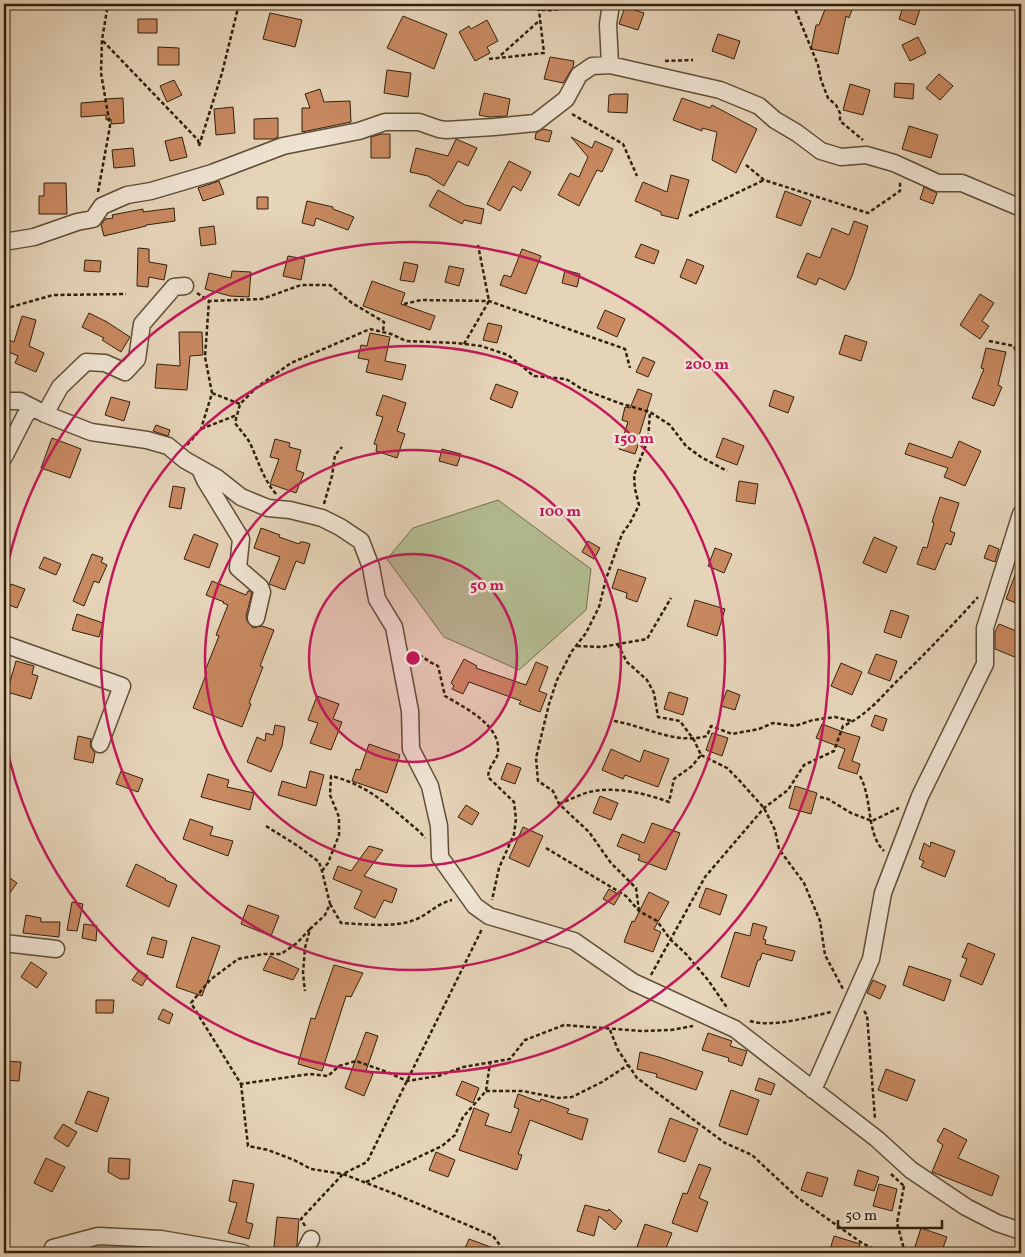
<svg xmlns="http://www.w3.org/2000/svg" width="1025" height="1257" viewBox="0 0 1025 1257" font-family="Vollkorn,serif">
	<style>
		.green { fill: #b3bd91; stroke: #726e4e }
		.building { fill: #c98961; stroke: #30200b }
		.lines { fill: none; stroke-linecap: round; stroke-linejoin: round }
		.street-casing { stroke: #5e4d36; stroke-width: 19 }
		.path { stroke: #30200b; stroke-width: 2.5; stroke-dasharray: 4 2.5; stroke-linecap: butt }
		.street { stroke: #efe3d2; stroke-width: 16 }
		.ring { fill: none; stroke: #c2185b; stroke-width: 2.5 }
		.centre { fill: #c2185b; stroke: #efe3d2; stroke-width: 2.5 }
		.ring-label { font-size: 15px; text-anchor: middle; font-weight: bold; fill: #c2185b; stroke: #efe3d2; stroke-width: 5; stroke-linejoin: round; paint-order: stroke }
	</style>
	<rect width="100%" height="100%" fill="#e6d4b9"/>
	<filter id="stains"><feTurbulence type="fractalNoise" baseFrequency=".004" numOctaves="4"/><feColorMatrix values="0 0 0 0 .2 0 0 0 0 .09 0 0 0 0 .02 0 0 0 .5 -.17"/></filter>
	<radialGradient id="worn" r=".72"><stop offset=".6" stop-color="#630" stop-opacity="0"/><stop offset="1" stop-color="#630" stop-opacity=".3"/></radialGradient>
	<path class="green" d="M498,500L591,569L586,610L519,670L444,637L387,559L413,528Z"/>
	<path class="building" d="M827,4H854L849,18L846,16L838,54L811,49L816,25H819Z
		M904,4L920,9L915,25L899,19Z
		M625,7L644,13L638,30L619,24Z
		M270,13L302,20L295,47L263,39Z
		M403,16L447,34L434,69L387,48Z
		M138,19H157V33H138Z
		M487,20L498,41L487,47L490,53L475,61L459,32L469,26L471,29Z
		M718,34L740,41L734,59L712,51Z
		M918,37L926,53L910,61L902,45Z
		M158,47L179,48V65H158Z
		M550,57L574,61L573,67L563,83L544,79Z
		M387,70L411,73L408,97L384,93Z
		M939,74L953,86L940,100L926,88Z
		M174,80L182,95L167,102L160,86Z
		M895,83L914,84L913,99L894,97Z
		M850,84L870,90L863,115L843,110Z
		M320,89L324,102L350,101L351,122L302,132V108H310L305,94Z
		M484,93L510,99L507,116L489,117L479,115Z
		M614,94H628L627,113L608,112L609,95Z
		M123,98L124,123L111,124V119L106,120V115L81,117V103L105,101V99Z
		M682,98L710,108L712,105L757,129L736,173L712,160L717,132L702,128V131L673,120Z
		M233,107L235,133L216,135L214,109Z
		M278,118V137L274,139H254V119Z
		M909,126L938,135L931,158L902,149Z
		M543,129L552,131L549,142L535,139L536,133Z
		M381,134H390V158H371V137Z
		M182,137L187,157L170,161L165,141Z
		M571,137L592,148L595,141L613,149L602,172L597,170L579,206L558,195L570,173L579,177L588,157Z
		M456,139L477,148L468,166L458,161L444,186L428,176L410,172L416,148L448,156Z
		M133,148L135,166L114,168L112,150Z
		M509,161L531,172L521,191L513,186L500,211L487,204Z
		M671,175L689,180L678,219L661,215V212L635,201L643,182L667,192Z
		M219,181L224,194L203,201L198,188Z
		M44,183H66L67,214H39V196H44Z
		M924,187L937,193L933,204L920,199Z
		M438,190L465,205L484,209L481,224L464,220L462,224L429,206Z
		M785,191L811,201L801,226L776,217Z
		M257,197H268V209H257Z
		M307,201L333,207V209L354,217L348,230L316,218L314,226L302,223Z
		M174,208L175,221L146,225V226L104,236L101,225L105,219L113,218L112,215L143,209V212Z
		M854,221L868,226L852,276L845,290L819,278L816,285L797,277L807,253L820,258L832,228L849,235Z
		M214,226L216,244L201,246L199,228Z
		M641,244L659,251L654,264L635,257Z
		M138,248L149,249V262L167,265L164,280L149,277L148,287L137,286Z
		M522,249L541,256L526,294L500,285L504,275L511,277Z
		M288,256L305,259L301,280L283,276Z
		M687,259L704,266L696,284L680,277Z
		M85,260L101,261L100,272L84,271Z
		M404,262L418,265L414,282L400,280Z
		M449,266L464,269L459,286L445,282Z
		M565,270L580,274L577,287L562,283Z
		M232,271L251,272L249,297L230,296L205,289L209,273L231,278Z
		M372,281L405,293L401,304L435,316L430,330L363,306Z
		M980,294L994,303L982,321L989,326L980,339L960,325Z
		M605,310L625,319L617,337L597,328Z
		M89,313L107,322L130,337L121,352L102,340L104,338L82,327Z
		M22,316L36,320L29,346L44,353L36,372L15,363L18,356L4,350V338L14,342Z
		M488,323L502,326L497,343L483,340Z
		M179,332H202L203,355L190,356L187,390L155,388L157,364L180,366Z
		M370,333L390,337L385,361L406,365L402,380L366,372L369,360L358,358L361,345L367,346Z
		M845,335L867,342L861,361L839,354Z
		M986,348L1006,352L998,385L1002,387L994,406L972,398L984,369L981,368Z
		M643,357L655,362L648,377L636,372Z
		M496,384L518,392L512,408L490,399Z
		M638,389L652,394L638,439H640L635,454L619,449L628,422L622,420L625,407L630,408Z
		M774,390L794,397L788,413L769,406Z
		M383,395L406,403L397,431L405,434L397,458L376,451L377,445L374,444L383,417L376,415Z
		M111,397L130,402L124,421L105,415Z
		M156,425L170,430L168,436L153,431Z
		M52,438L81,449L70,478L41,468Z
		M723,438L744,446L737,465L716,457Z
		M275,439L290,443L289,447L301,450L296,470L304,473L296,493L270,484L279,459L270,457Z
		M959,441L981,451L965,486L944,477L948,468L905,454L909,443L952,458Z
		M442,449L461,454L457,466L439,461Z
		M739,481L758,484L755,504L736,501Z
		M173,486L185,488L181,509L169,507Z
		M940,497L959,503L950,531L955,533L951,545L946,543L935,570L917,564L923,547L927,548L934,523L932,522Z
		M261,528L280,535L279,537L299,544L300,542H304L310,544L304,564L296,561L285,590L269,584L280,557L254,548Z
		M194,534L218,544L209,568L184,559Z
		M874,537L897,547L886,573L863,563Z
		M588,541L600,548L594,559L582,552Z
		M989,545L999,549L995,562L984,558Z
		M715,548L732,554L724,573L708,566Z
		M92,554L103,558L101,562L107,565L99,583L94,581L84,606L73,601Z
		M44,557L61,564L56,575L39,568Z
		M1020,562H1021V605L1006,599Z
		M618,569L646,578L637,602L626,598L627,593L612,588Z
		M212,581L246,595L248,591H249L252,593L246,616L247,621L253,628L262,626L274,630L260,666L263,667L249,703L251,704L242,727L193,708L207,672L205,671L219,636L216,635L228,605L223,603L224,602L206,595Z
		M11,584L25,589L17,608L4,603V588L8,590Z
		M695,600L725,609L717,636L687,626Z
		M891,610L909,616L901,638L884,632Z
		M77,614L103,623L99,637L72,630Z
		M999,624L1021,633V647L1017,658L995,649V632Z
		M876,654L897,661L890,681L868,673Z
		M464,659L477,666L476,668L526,685L536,662L548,667L539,691L547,694L540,712L519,704L521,701L469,682L463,694L452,689L454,686L451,683Z
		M16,661L34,666L32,674L38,676L31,699L7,692Z
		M841,663L862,672L852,695L831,686Z
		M727,690L740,695L735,710L721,706Z
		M669,692L688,698L683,715L664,709Z
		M317,696L339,704L333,719L342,722L331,750L310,743L318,723L308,720Z
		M875,715L887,719L883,731L871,726Z
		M822,724L846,733L860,737L852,761L860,764L857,774L838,768L845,749L816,738Z
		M275,725L285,727L282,746L271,772L247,762L257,737L265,741L266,733L273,735Z
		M712,733L728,738L722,756L706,750Z
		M78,736L91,739L90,746L95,753L93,763L74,759Z
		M369,744L400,755L387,793L352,781L356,769L360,770Z
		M611,749L640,762L644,750L669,759L658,787L625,775L623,779L602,770Z
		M507,763L521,768L515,784L501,779Z
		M121,771L143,779L138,792L116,784Z
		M310,771L324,775L316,806L278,795L282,781L306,788Z
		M208,774L229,780L227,787L254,793L250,810L201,797Z
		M795,786L817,793L811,814L789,808Z
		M600,796L618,803L611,820L593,813Z
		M466,805L479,813L472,825L458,817Z
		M190,819L213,827L210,835L233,841L228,856L183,839Z
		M652,823L680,833L666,870L638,860L640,855L617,846L622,834L644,843Z
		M523,827L543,836L529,867L509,858Z
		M931,842L955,851L945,877L921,867L924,861L919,859L924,843L930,847Z
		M369,846L383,850L364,876L397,889L392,903L384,900L375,918L354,908L362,891L333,879L338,866L351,871Z
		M136,864L166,879L165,880L177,885L169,907L126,886Z
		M4,874L17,883L4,901Z
		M706,888L727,895L720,915L699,907Z
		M609,889L620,895L614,905L603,899Z
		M649,892L669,902L654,929L661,932L653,952L624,942L632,921L634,922Z
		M72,902L83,904L77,931L67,930Z
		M248,905L279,916L271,936L241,924Z
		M26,915L41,918V922H60L59,937L23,933Z
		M753,923L767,927L763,939L766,940L765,944L795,951L792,961L762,953L760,960H758L749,987L721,977L735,932L750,936Z
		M84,924L97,926L96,941L82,938Z
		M152,937L167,941L163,958L147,954Z
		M192,937L220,946L202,996L176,987Z
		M968,943L995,954L982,985L960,976L967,959L962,957Z
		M270,956L299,969L293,980L263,970Z
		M31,962L47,973L37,988L21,977Z
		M334,965L363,973L351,997L346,996L322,1071L298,1064L311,1018L315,1019Z
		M909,966L951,980L944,1001L903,985Z
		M139,970L148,976L142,986L132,980Z
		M873,980L886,986L880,999L867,993Z
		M96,1000H114L113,1013H96Z
		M163,1009L173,1014L169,1024L158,1019Z
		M366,1032L378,1036L366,1071L373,1074L364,1096L345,1088Z
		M708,1033L732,1041L730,1046L747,1051L742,1066L728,1061L729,1058L702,1050Z
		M640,1052L659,1057L703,1072L696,1090L656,1077L657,1074L637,1069Z
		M4,1061L21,1062L19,1081L4,1080Z
		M886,1069L915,1080L907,1101L878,1090Z
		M759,1078L775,1084L771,1095L755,1090Z
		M462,1081L479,1088L473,1103L456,1095Z
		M731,1090L759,1100L747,1135L719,1126Z
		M88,1091L109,1098L97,1132L75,1123Z
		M518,1094L540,1102L541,1099L569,1109L567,1113L588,1119L582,1140L530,1120L518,1154L522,1155L517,1170L459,1150L474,1108L489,1114L485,1125L511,1133L519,1109L514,1107Z
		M670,1118L698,1129L685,1162L658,1152Z
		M63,1124L77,1132L68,1147L54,1138Z
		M944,1128L967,1140L958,1158L999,1176L992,1196L932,1172L943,1145L937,1141Z
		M436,1152L455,1160L448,1177L429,1170Z
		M46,1158L65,1167L52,1192L34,1183Z
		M109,1158L130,1159L129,1179H120L108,1172Z
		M699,1164L711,1168L699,1198L708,1202L697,1232L672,1223L683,1193L687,1194Z
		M858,1170L879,1177L874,1191L854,1185Z
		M807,1172L828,1178L822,1197L801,1190Z
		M233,1180L254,1184L246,1222L253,1224L249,1239L228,1233L237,1203L229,1201Z
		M879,1184L897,1189L892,1211L873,1206Z
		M585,1205L608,1211L609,1209L622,1221L615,1230L599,1216L594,1236L577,1231Z
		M277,1217L299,1219L297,1245L295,1249L274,1247Z
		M645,1224L672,1233L664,1253H654L637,1247Z
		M921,1228L947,1237L941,1253H913Z
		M834,1236L860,1244L858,1253H829Z
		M469,1239L504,1252V1253H463Z"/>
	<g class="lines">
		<g class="street-casing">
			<path id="street" d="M610,65L608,24L611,4
				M4,242L34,237L77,222L93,219L102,206L127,195L151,191L212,173L283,146L359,131L385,122H419L439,129L446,130L494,127L535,123L566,99L579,75L592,66L610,65L720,90L759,106L775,120L797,133L821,151L841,157L866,155L894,163L938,183H962L1021,208
				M4,401H20L45,414L91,432L147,440L168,446L185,460L217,478L241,497L268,508L290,510L322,518L340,527L361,541L371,567L377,599L394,627L410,711L411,749L430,786L439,826L440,857L475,906L489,916L574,941L633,982L735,1029L877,1139L911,1170L966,1207L997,1223L1021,1231
				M45,414L60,387L86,362L105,363L125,372L137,359L142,324L174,287L185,286
				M4,457L25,416L32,407
				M200,469L205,480L241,539L238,568L260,587L262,592L256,618
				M4,644L122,686L100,744
				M4,943L56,949
				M813,1090L871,959L883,893L920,796L985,664V628L1021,514
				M51,1253L53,1248L98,1236L161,1239L243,1253
				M304,1253L311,1239"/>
		</g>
		<path class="path" d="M516,4C533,9 555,15 571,4
			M793,4L818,65L821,80L828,98L836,105L840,113V121L863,140
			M103,41L198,140L199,145
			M501,55L540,20
			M489,59L544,53L539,10
			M665,61L693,60
			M572,114L623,144L637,176
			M199,146L222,73L239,4
			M746,165L764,180L868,213L900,191V182
			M98,192L110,126L101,73L102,40L108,4
			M689,216L764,180
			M197,293L209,301L262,299L301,285H330L352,303L384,322L383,332
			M404,304L421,300L489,301L625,349L630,368
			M4,309L53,295L126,294
			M989,341L1014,346L1021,364
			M464,344L489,301L478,245
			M212,393L240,404
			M201,429L237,415
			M187,445L201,429L212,393L205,357L209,301
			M276,494C263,479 258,460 250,443C246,436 240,430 235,423L240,404L256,388L291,363L370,329L391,334L406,341L456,343L481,346L508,355L534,376L566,379L582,389L619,403L650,412L670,425L686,446L701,457L727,471
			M324,504L332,476L335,455L342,447
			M577,646L601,647L647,639L671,598
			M414,651L430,662L438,666L445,696C465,708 501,725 498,752C497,761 489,764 488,777L514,802L516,819L514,834L499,868L492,900
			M614,721C645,726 675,745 707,736L711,726L732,734L759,729L773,723L795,726L813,720L835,717L852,721
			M701,755L727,768L738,779L764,808L775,830L779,849L804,883L820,921L825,955L843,989
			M860,776C873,800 866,834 884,851
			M820,797L828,799L851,813L872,821L899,808
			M559,804C569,800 579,795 589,792C615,786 644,793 669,802L674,779L692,766L701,755L694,740L680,721L658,717L654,693L647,680L627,662L618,645
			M266,826L298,846L319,862L322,871L330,904L325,915L310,929L305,948L303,973L305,991
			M546,848L626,896L639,911L657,921L670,939L686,954L708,980L728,1009
			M322,871L328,863L339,835V817L330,795L331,776C369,785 391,808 420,832L425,838
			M330,904L341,923C362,924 395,928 414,920C429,915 435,904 452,900
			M639,911L636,888L611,863L589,832L559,804L553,791L538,781L536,758L549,704L557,680L572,651L586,633L599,607L606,579L622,534L630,523L639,505L635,489L634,475L648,440L650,412
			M310,929L297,943L281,954H264L238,959L210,980L191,1003L241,1084L310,1074L328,1076L339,1066L356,1061L387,1072L407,1081L438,1076L463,1067L510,1059L525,1040L564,1025L641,1031L671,1030L693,1026
			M651,975L705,877L764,808L788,790L804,765L834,751L843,726C864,717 879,700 894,684C923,656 951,627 978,597
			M864,1011L867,1015L875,1119
			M750,1021C773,1028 808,1017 831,1012
			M610,1030L618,1050L637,1078L725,1143L752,1155L798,1198L862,1243L883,1253
			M241,1084L248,1146L268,1150L294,1160L311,1169L343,1174L395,1194L493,1236L506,1253
			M486,1091H523L558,1098L572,1097L602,1082L628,1065
			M891,1174L904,1186
			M366,1182L442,1146L455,1135L463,1117L486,1091L490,1063
			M904,1186L897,1223L905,1253
			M305,1226L301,1219L343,1174L367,1162L482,929"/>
		<use href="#street" class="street"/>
	</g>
	<circle cx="413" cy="658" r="104" fill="#c2185b" fill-opacity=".12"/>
	<g class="ring">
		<circle cx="413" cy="658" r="104"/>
		<circle cx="413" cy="658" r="208"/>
		<circle cx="413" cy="658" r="312"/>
		<path d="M4 582A416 416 0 1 1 4 734"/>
	</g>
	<circle cx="413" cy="658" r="8" class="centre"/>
	<g class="ring-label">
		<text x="707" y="369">200 m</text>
		<text x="634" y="443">150 m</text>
		<text x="560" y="516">100 m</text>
		<text x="487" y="590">50 m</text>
	</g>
	<rect width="1025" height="1257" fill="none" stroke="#e6d4b9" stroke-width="20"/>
	<rect x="5" y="5" width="1015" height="1247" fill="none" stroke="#30200b" stroke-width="2.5"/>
	<rect x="10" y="10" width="1005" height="1237" fill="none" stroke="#30200b"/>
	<path d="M838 1220v8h104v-8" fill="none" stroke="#30200b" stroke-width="2.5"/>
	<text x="845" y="1220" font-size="15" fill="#30200b" stroke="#efe3d2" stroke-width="4" paint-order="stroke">50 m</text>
	<rect width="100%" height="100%" filter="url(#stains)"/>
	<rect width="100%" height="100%" fill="url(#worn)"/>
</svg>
